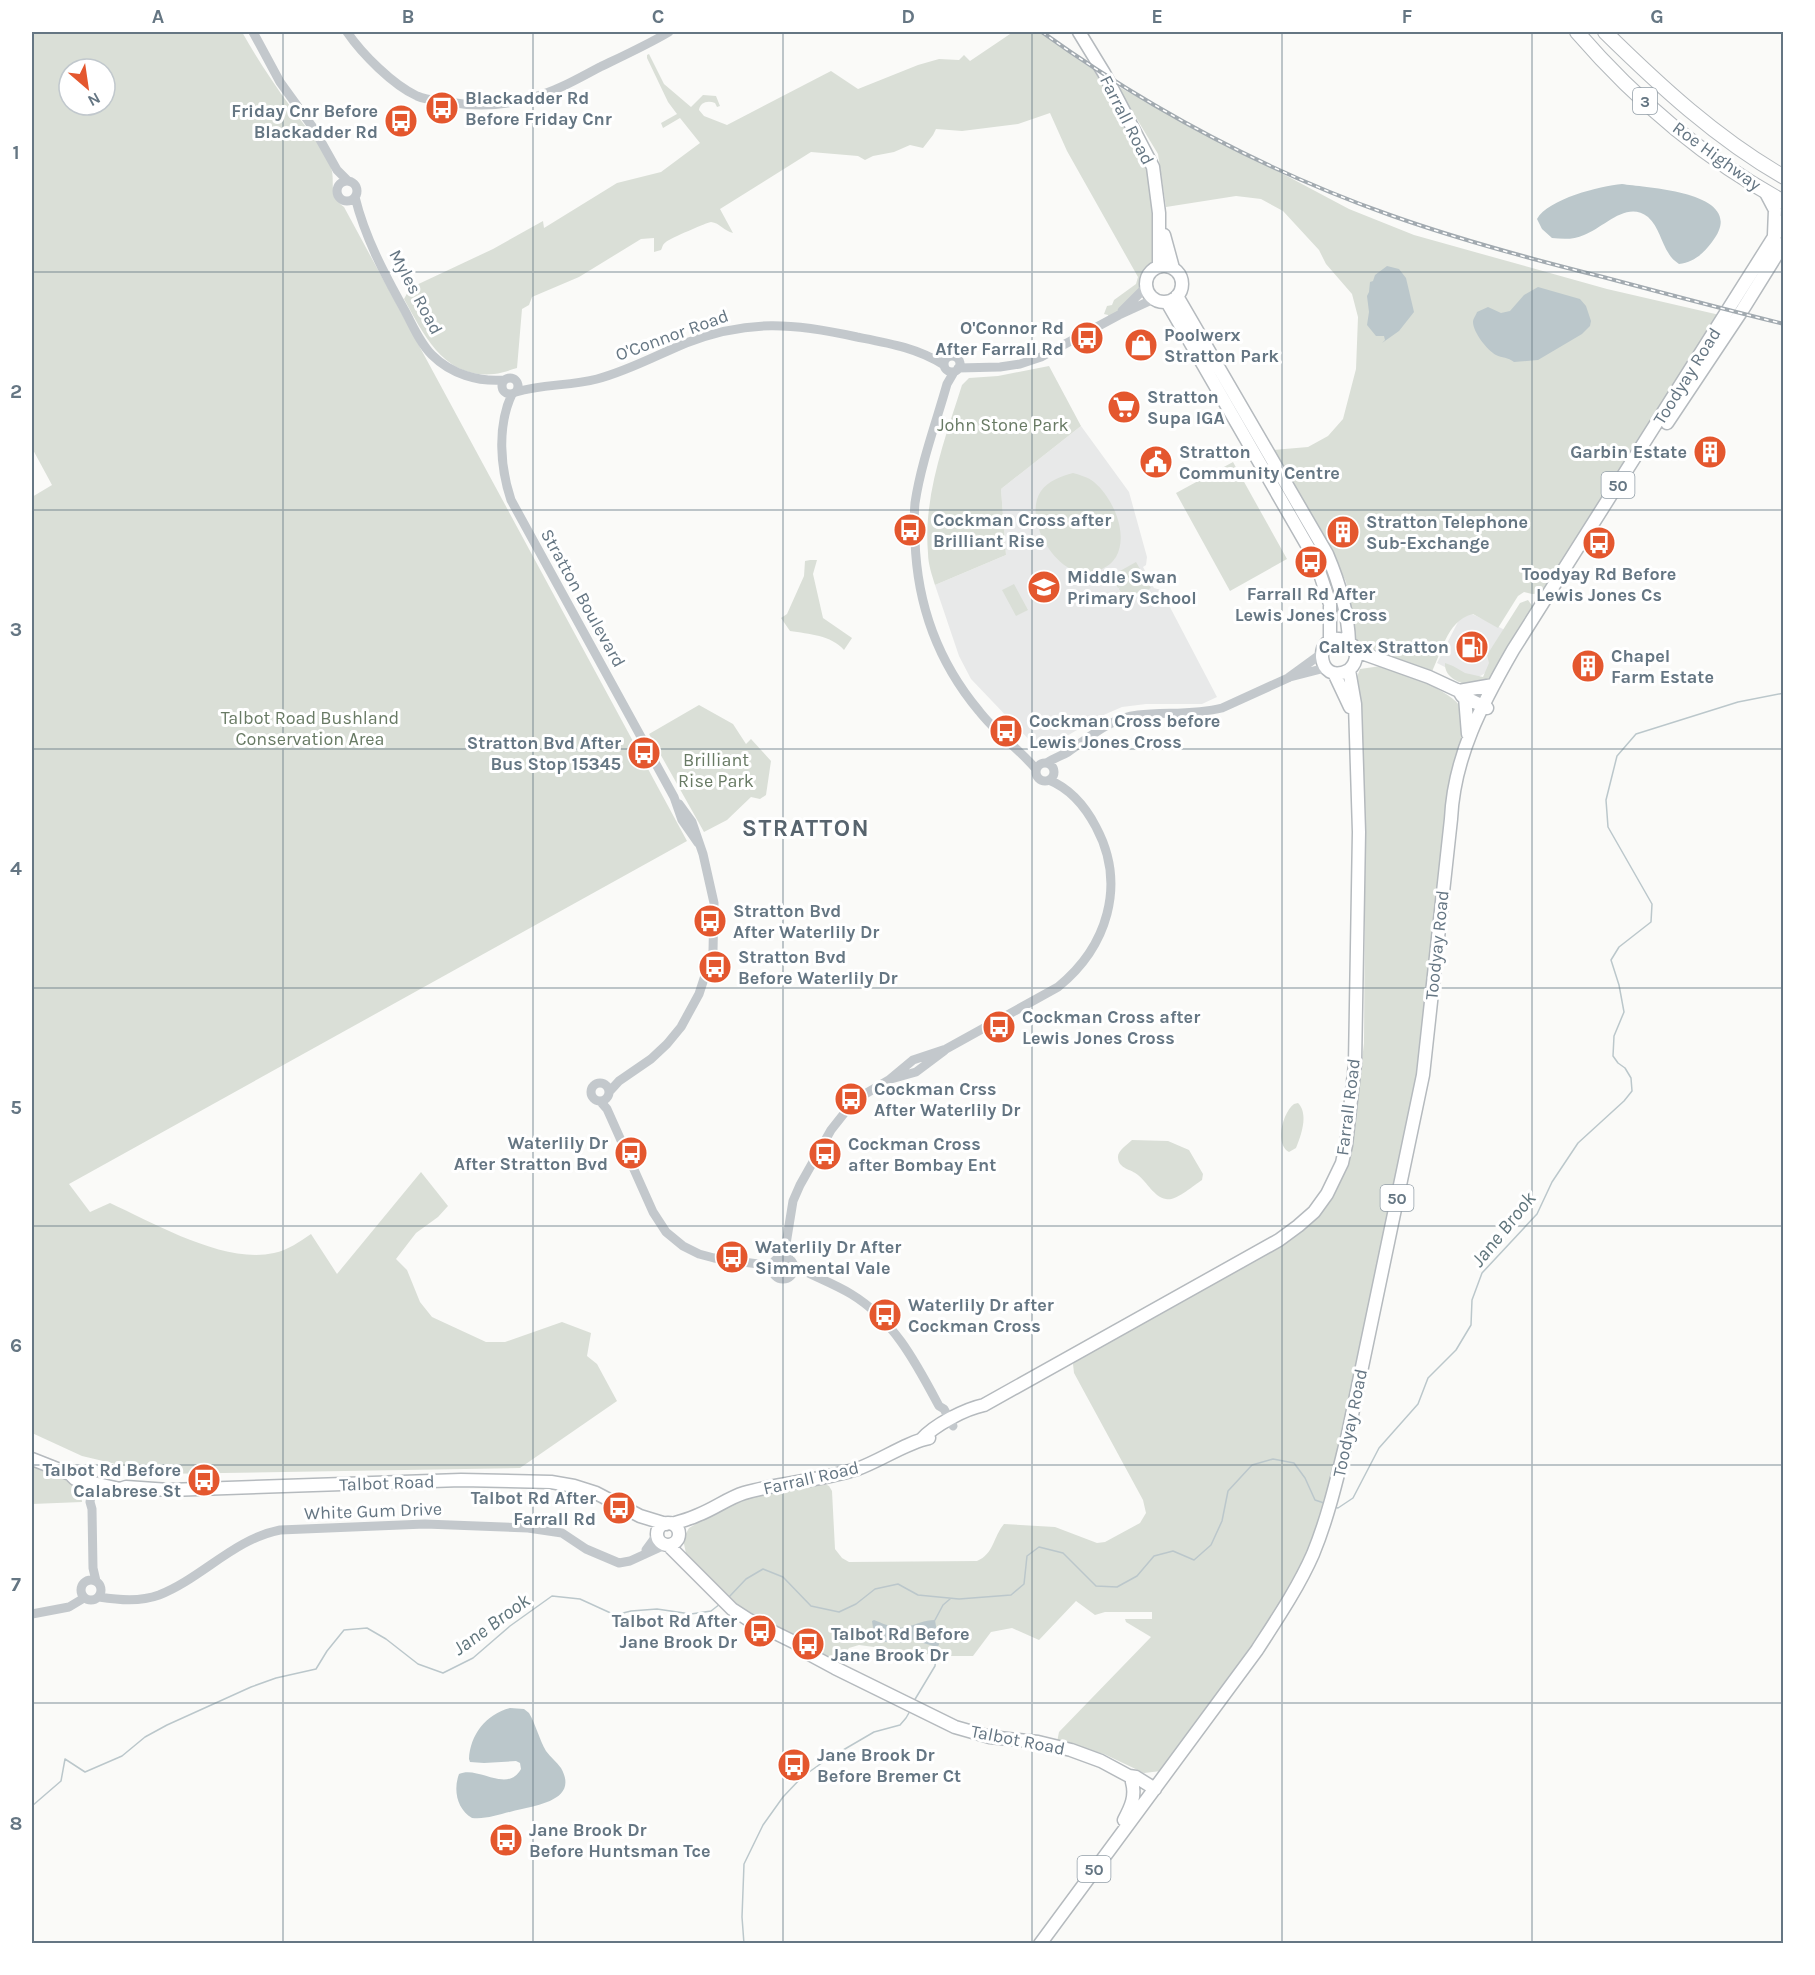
<svg xmlns="http://www.w3.org/2000/svg" width="1815" height="1975" viewBox="0 0 1815 1975" font-family="Karla,sans-serif">
	<style>
		.built { fill: #e8e9e9 }
		.green { fill: #dadfd7; fill-rule: evenodd }
		.water { fill: #bbc7cb }
		.lines { fill: none; stroke-linecap: round; stroke-linejoin: round }
		.stream { stroke: #bbc7cb; stroke-width: 1.5 }
		.major-casing { stroke: #b5babe; stroke-width: 15 }
		.highway-casing { stroke: #b4b9bd; stroke-width: 16 }
		.minor { stroke: #c3c8cc; stroke-width: 9 }
		.major { stroke: #fff; stroke-width: 12 }
		.highway { stroke: #fff; stroke-width: 14 }
		.rail-casing { stroke: #a2aab0; stroke-width: 4 }
		.rail { stroke: #fff; stroke-width: 1.5; stroke-dasharray: 4.5; stroke-linecap: butt }
		.grid { fill: none; stroke: #657683; stroke-width: 1.5; stroke-opacity: 0.55 }
		.labels { text-anchor: middle; stroke-width: 6; stroke-linejoin: round; paint-order: stroke }
		.shield { fill: #fff; stroke: #939fa8; stroke-width: 1.5 }
		.shield-label { font-size: 16px; font-weight: bold; fill: #657683 }
		.poi-label { font-size: 18px; font-weight: bold; fill: #657683; stroke: #fff; text-anchor: start }
		.street-label { font-size: 18px; fill: #657683; stroke: #fff }
		.park-label { font-size: 18px; fill: #687a64; stroke: #fff }
		.water-label { font-size: 20px; font-style: italic; fill: #60757c; stroke: #fff }
		.district-label { font-size: 24px; font-weight: bold; letter-spacing: 1.5px; fill: #57646e; stroke: #fff }
		.neatline { fill: none; stroke: #657683; stroke-width: 2 }
		.grid-label { font-size: 20px; text-anchor: middle; font-weight: bold; fill: #657683 }
	</style>
	<rect width="100%" height="100%" fill="#fafaf8"/>
	<path class="built" d="M1081,426L1129,492L1147,557L1146,565L1143,567L1154,588L1161,590L1217,697L1202,704H1146L1122,707L1099,717L1050,746L1037,748L971,679L959,656L935,585L1006,555L1001,489Z
		M1464,610L1507,631L1487,672L1472,681L1437,663Z"/>
	<path class="green" d="M32,32H242C256,57 273,83 290,106C304,125 320,143 330,165C337,181 326,193 344,207L687,841L69,1184L90,1212L110,1203C156,1224 224,1264 274,1253C288,1250 299,1242 311,1234L337,1274L421,1172L448,1206L438,1217L416,1233L396,1259L407,1270L420,1302L432,1317L486,1342H505L562,1322L591,1333L587,1356L597,1364L617,1401L520,1468L158,1474L82,1456L32,1433V497L52,485L32,448ZM69,69H105V105H69Z
		M1013,32H1039L1097,72L1146,152L1159,266C1150,271 1146,277 1146,287L1109,321L1108,315L1104,314L1107,306L1112,305L1114,300L1136,284L1138,277L1067,151L1050,113L1018,124L962,131L936,129L933,135L923,148L910,145L894,152L873,156L865,160L858,156L811,152L720,209L733,233C724,231 720,223 711,222C708,222 669,239 666,242C662,245 663,246 661,250L654,252V238L641,239L579,277L532,297L529,305L522,309L517,368C510,370 502,373 494,374C444,379 424,335 404,299L410,288L493,249L543,221L544,228L617,183L661,172L700,143L680,118L663,128L661,123L677,114L668,102L647,58V55L649,54L664,84L691,107L703,95L716,96L720,106L717,107L715,103C708,100 700,102 699,110L704,116L727,125L831,71L858,89L918,65L939,59L959,60L964,55L970,61Z
		M1117,86L1349,209L1414,235L1607,289L1724,316L1549,593L1532,594L1524,592L1518,596L1498,628L1473,614C1445,621 1442,655 1429,677L1360,647L1356,642L1346,582L1335,558L1273,450L1308,447L1328,436L1343,419L1356,369L1358,317L1352,294L1326,264L1319,250L1283,211L1261,199L1236,196L1166,207L1158,154Z
		M1049,366L1081,426L1001,489L1006,555L935,585C932,575 928,564 928,553C923,496 945,439 962,385L969,378L998,376Z
		M1233,462L1287,559L1230,591L1176,493Z
		M1073,473C1080,475 1088,477 1094,482C1113,498 1129,534 1116,557C1112,563 1108,566 1102,569C1064,591 1020,521 1041,491C1048,481 1061,476 1073,473Z
		M810,560H817L813,574L823,618L852,638L844,650C831,635 809,634 790,631L781,618L787,614L804,576L805,561Z
		M1136,562L1143,574L1142,576H1144L1151,588L1126,601L1119,589L1120,587L1118,588L1111,576Z
		M1014,584L1028,610L1016,616L1002,590Z
		M1528,600L1533,607L1491,682C1486,683 1478,686 1472,685C1459,684 1444,677 1445,663L1453,666L1465,673L1483,677L1489,663L1487,655L1520,603Z
		M1381,666C1399,671 1453,691 1461,708C1464,716 1463,727 1462,736L1413,1126L1327,1515L1281,1614L1161,1771L1144,1773L1104,1754L1057,1742L1059,1732L1151,1637L1126,1622L1125,1619H1152V1612H1105L1095,1615L1076,1601L1039,1640L1012,1628L991,1632L973,1656H941L859,1645L849,1648L837,1663L749,1620L689,1568L683,1539L689,1528L727,1505L764,1493L823,1483L829,1486L832,1491L835,1549L842,1558L849,1562L977,1561C994,1554 993,1537 1004,1524L1055,1527L1097,1543L1105,1542L1140,1523L1146,1513L1143,1500L1074,1373L1073,1364L1077,1359L1083,1358L1081,1354L1312,1218L1334,1194L1349,1161L1355,1122L1364,1043L1365,891L1357,677L1360,669Z
		M699,705L733,724L746,744L751,739L771,761L766,795L760,799L751,797L727,820L704,832L649,734Z
		M1298,1103C1309,1114 1301,1136 1296,1148L1289,1152C1274,1144 1283,1112 1294,1104Z
		M1132,1140L1168,1141L1189,1150L1203,1174L1202,1180C1194,1185 1175,1202 1166,1199C1154,1197 1147,1182 1138,1175C1131,1169 1119,1169 1118,1158C1117,1151 1127,1145 1132,1140Z
		M32,1466L80,1485L82,1502L32,1504Z"/>
	<path class="water" d="M1622,184C1648,188 1751,192 1712,242C1703,254 1694,262 1679,264C1675,261 1671,258 1669,254C1661,242 1659,227 1648,217C1626,200 1604,228 1584,235C1574,240 1562,239 1552,238L1542,229L1537,219C1548,199 1600,186 1622,184Z
		M1387,266L1399,269L1406,278L1414,312L1399,331L1382,343L1385,340L1384,336H1376L1367,325L1369,312L1367,296L1369,292L1370,282L1373,281L1375,275Z
		M1538,287L1580,299L1586,306L1591,321L1590,326L1582,334L1538,360L1514,362C1508,357 1502,358 1496,355C1487,350 1473,332 1473,322C1473,319 1476,315 1477,312L1488,307L1501,313L1510,311L1524,295Z
		M874,1620C884,1624 896,1630 907,1627C917,1624 924,1620 935,1620L939,1645L937,1647L913,1640L898,1643L875,1641L872,1621Z
		M510,1708L524,1709L529,1713C536,1725 539,1739 546,1751C550,1757 557,1762 561,1768C578,1798 542,1804 522,1809C506,1812 488,1820 472,1818C457,1809 453,1790 459,1774C478,1765 507,1794 521,1769L520,1763L516,1761L484,1763L470,1762L469,1759C470,1735 486,1714 510,1708Z"/>
	<g class="lines">
		<path class="stream" d="M1334,1507L1338,1508L1353,1498L1379,1448L1418,1404L1428,1378L1456,1350L1471,1325L1472,1300L1482,1273L1537,1214L1552,1182L1578,1143L1624,1101L1632,1091L1631,1078L1625,1068L1618,1063L1613,1056L1614,1036L1624,1012L1619,985L1611,960L1619,947L1651,922L1652,904L1608,827L1606,800L1617,756L1636,734L1738,702L1784,693
			M729,1597L746,1579L763,1569L783,1577L811,1606L839,1612L856,1604L875,1589L898,1584L918,1595L959,1599L1011,1595L1024,1584L1027,1556L1039,1547L1063,1553L1096,1586L1117,1587L1137,1576L1154,1556L1173,1551L1194,1560L1211,1545L1222,1521L1228,1491L1252,1465L1273,1459L1294,1463L1305,1478L1315,1500L1324,1503
			M935,1620L943,1605L950,1599
			M914,1701L935,1666L937,1647
			M32,1806L61,1781L65,1759L85,1772L122,1756L145,1737L167,1725L251,1687L276,1678L316,1669L327,1651L344,1630L367,1628L386,1639L418,1664L443,1673L473,1658L510,1626L552,1596L580,1599L615,1615L631,1611L657,1609L691,1614L711,1611L720,1604
			M744,1944L742,1917L744,1864L763,1825L783,1797L802,1777L826,1760L874,1732L900,1725L906,1718L910,1711"/>
		<g class="major-casing">
			<path id="major" d="M1079,32L1104,73L1153,167L1159,213V266
				M1765,191L1775,210L1774,235
				M1164,235L1173,268
				M1146 284a18 18 0 1 1 36 0a18 18 0 1 1-36 0Z
				M1177,296L1327,554C1339,582 1348,611 1349,642
				M1167,302L1315,559L1330,604V641
				M1667,423L1743,309L1784,243
				M1356,651L1429,677L1459,691L1462,696L1487,708
				M1334,673L1350,707
				M1459,691L1493,685
				M1465,697L1468,734
				M921,1440C934,1425 965,1409 984,1405L1279,1240L1298,1226L1314,1212L1327,1194L1342,1163L1346,1145L1355,1064L1359,832L1355,704L1349,670C1359,661 1359,644 1344,640C1312,630 1316,688 1349,670
				M32,1459L70,1474L75,1479L120,1489L126,1487L169,1490L461,1480L551,1482L574,1486L596,1493L640,1516L666,1524
				M657 1534a11 11 0 1 1 22 0a11 11 0 1 1-22 0Z
				M672,1524C681,1521 690,1519 698,1515C714,1509 728,1498 744,1493C781,1482 820,1481 857,1469C880,1461 907,1442 929,1438
				M668,1545L732,1609L749,1620L808,1649
				M803,1647L809,1654L835,1668L955,1727L990,1737L1038,1742L1071,1750L1101,1761L1129,1776L1136,1777L1155,1789
				M1124,1820C1131,1807 1136,1796 1132,1782
				M1040,1944L1257,1650C1277,1619 1298,1588 1313,1554C1329,1515 1338,1474 1348,1434L1423,1075L1451,819C1454,756 1482,704 1513,650L1784,221"/>
		</g>
		<g class="highway-casing">
			<path id="highway" d="M1577,32C1635,99 1705,159 1784,202
				M1605,32C1660,86 1716,138 1784,177"/>
		</g>
		<path class="minor" d="M253,32L280,82L314,129L337,170L348,181
			M347,32C362,54 393,85 417,96C429,101 436,100 448,102C477,107 505,106 534,97C557,91 579,78 600,67C623,56 647,45 669,32
			M337 191a10 10 0 1 1 20 0a10 10 0 1 1-20 0Z
			M355,197C365,238 385,275 405,311C413,326 420,343 432,355C451,374 478,382 504,380
			M1122,311L1146,287
			M944 364a8 8 0 1 1 16 0a8 8 0 1 1-16 0Z
			M958,368L1000,367L1020,364L1041,357L1119,315L1154,299
			M954,372L947,384C936,423 921,463 915,503C914,515 914,528 915,540C917,603 938,662 979,711C996,733 1018,748 1036,769
			M502 386a8 8 0 1 1 16 0a8 8 0 1 1-16 0Z
			M516,392C542,384 570,386 597,379C628,371 657,355 686,343C748,319 794,323 857,337C888,343 918,348 944,365
			M512,394C497,426 500,467 511,500L674,797L682,820L698,843
			M1290,677L1325,668
			M1036 772a9 9 0 1 1 18 0a9 9 0 1 1-18 0Z
			M1047,763C1054,758 1061,756 1068,752C1090,737 1110,718 1138,715C1166,712 1194,715 1222,708L1288,678L1321,654
			M891,1079L916,1072L944,1051
			M591 1092a9 9 0 1 1 18 0a9 9 0 1 1-18 0Z
			M609,1092L619,1081L651,1059L667,1044L681,1027L699,994L713,951L714,903L703,854L692,822L679,804
			M600,1101L607,1109L653,1212L666,1232L683,1246L699,1254L714,1258L758,1264L772,1269
			M772 1268a11 11 0 1 1 22 0a11 11 0 1 1-22 0Z
			M789,1259L786,1244L793,1201L800,1185L831,1130L846,1111L865,1094L889,1080L913,1060L946,1049L1058,987C1107,947 1127,885 1096,827C1085,806 1071,789 1049,780
			M793,1265C812,1276 833,1283 851,1294C894,1320 916,1363 939,1406L944,1409L953,1426
			M94,1479L90,1502L92,1509L93,1568L96,1581
			M646,1550L657,1535
			M81 1590a10 10 0 1 1 20 0a10 10 0 1 1-20 0Z
			M99,1597C119,1600 140,1602 159,1595C202,1578 234,1539 280,1530L425,1524L528,1528L562,1533L586,1549L619,1563L630,1561L665,1545
			M32,1614L69,1607L84,1598"/>
		<use href="#major" class="major"/>
		<use href="#highway" class="highway"/>
		<g class="rail-casing">
			<path id="rail" d="M1042,32C1148,108 1266,171 1390,215C1460,240 1531,259 1603,277C1663,293 1723,309 1784,324"/>
		</g>
		<use href="#rail" class="rail"/>
	</g>
	<path class="grid" d="M283,32V1944M533,32V1944M783,32V1944M1032,32V1944M1282,32V1944M1532,32V1944M32,272H1784M32,510H1784M32,749H1784M32,988H1784M32,1226H1784M32,1465H1784M32,1703H1784"/>
	<defs>
		<g id="bus-disc" transform="scale(1.725)"><circle r="9.5" fill="#e4572e" stroke="#fff"/><path d="M-5-6H5V4H4V6H2V4H-2V6H-4V4H-5ZM-3.5-4V0h7V-4ZM-3.5 1.2v1.5H-2V1.2ZM2 1.2v1.5H3.5V1.2Z" fill="#fff"/></g>
		<g id="shop-disc" transform="scale(1.725)"><circle r="9.5" fill="#e4572e" stroke="#fff"/><path d="M-5-2.5h2.3a2.7 3.5 0 0 1 5.4 0H5L5.5 6h-11ZM-1.5-2.5h3a1.5 2.3 0 0 0-3 0Z" fill="#fff"/></g>
		<g id="supermarket-disc" transform="scale(1.725)"><circle r="9.5" fill="#e4572e" stroke="#fff"/><path d="M-6-5.5h2.5l.6 2H6L4.5 2H-2.5L-4.4-4H-6ZM-1.5 3.2a1.3 1.3 0 1 0 .1 0ZM3 3.2a1.3 1.3 0 1 0 .1 0Z" fill="#fff"/></g>
		<g id="building-disc" transform="scale(1.725)"><circle r="9.5" fill="#e4572e" stroke="#fff"/><path d="M-4-6H4V6H1V3H-1V6H-4ZM-2.5-4.3h1.7v1.8h-1.7ZM.8-4.3h1.7v1.8H.8ZM-2.5-1h1.7V.8h-1.7ZM.8-1h1.7V.8H.8Z" fill="#fff"/></g>
		<g id="civic-disc" transform="scale(1.725)"><circle r="9.5" fill="#e4572e" stroke="#fff"/><path d="M-.6-6.5H3V-4.5H.6V-3L4-1V1h2V6H-6V1h2V-1L-.6-3ZM-1.2 2.5V6h2.4V2.5Z" fill="#fff"/></g>
		<g id="school-disc" transform="scale(1.725)"><circle r="9.5" fill="#e4572e" stroke="#fff"/><path d="M0-5L7-2L0 1L-7-2ZM-4 1L0 2.5L4 1V4Q0 6-4 4Z" fill="#fff"/></g>
		<g id="fuel-disc" transform="scale(1.725)"><circle r="9.5" fill="#e4572e" stroke="#fff"/><path d="M-5.5-6h7V0h2V4h1.3V-2.5L3-4.5l.8-.8L6-3V5H2.5V1h-1V6h-7ZM-4.2-4.7v3.2H.2V-4.7Z" fill="#fff"/></g>
	</defs>
	<g fill-rule="evenodd">
		<use href="#bus-disc" x="442" y="108"/>
		<use href="#bus-disc" x="401" y="121"/>
		<use href="#bus-disc" x="1087" y="338"/>
		<use href="#shop-disc" x="1141" y="345"/>
		<use href="#supermarket-disc" x="1124" y="407"/>
		<use href="#building-disc" x="1710" y="452"/>
		<use href="#civic-disc" x="1156" y="462"/>
		<use href="#bus-disc" x="910" y="530"/>
		<use href="#building-disc" x="1343" y="532"/>
		<use href="#bus-disc" x="1599" y="543"/>
		<use href="#bus-disc" x="1311" y="562"/>
		<use href="#school-disc" x="1044" y="587"/>
		<use href="#fuel-disc" x="1472" y="647"/>
		<use href="#building-disc" x="1588" y="666"/>
		<use href="#bus-disc" x="1006" y="731"/>
		<use href="#bus-disc" x="644" y="753"/>
		<use href="#bus-disc" x="710" y="921"/>
		<use href="#bus-disc" x="715" y="967"/>
		<use href="#bus-disc" x="999" y="1027"/>
		<use href="#bus-disc" x="851" y="1099"/>
		<use href="#bus-disc" x="631" y="1153"/>
		<use href="#bus-disc" x="825" y="1154"/>
		<use href="#bus-disc" x="732" y="1257"/>
		<use href="#bus-disc" x="885" y="1315"/>
		<use href="#bus-disc" x="204" y="1480"/>
		<use href="#bus-disc" x="619" y="1508"/>
		<use href="#bus-disc" x="760" y="1631"/>
		<use href="#bus-disc" x="808" y="1644"/>
		<use href="#bus-disc" x="794" y="1765"/>
		<use href="#bus-disc" x="506" y="1840"/>
	</g>
	<g class="labels">
		<g class="shield">
			<rect x="1633" y="88" width="24" height="26" rx="4.5"/>
			<rect x="1601.5" y="472" width="33" height="26" rx="4.5"/>
			<rect x="1380.5" y="1185" width="33" height="26" rx="4.5"/>
			<rect x="1077.5" y="1856" width="33" height="26" rx="4.5"/>
		</g>
		<g class="shield-label">
			<text x="1645" y="107">3</text>
			<text x="1618" y="491">50</text>
			<text x="1397" y="1204">50</text>
			<text x="1094" y="1875">50</text>
		</g>
		<g class="poi-label">
			<text x="465" y="104">Blackadder Rd<tspan x="465" dy="21">Before Friday Cnr</tspan></text>
			<text x="378" y="117" text-anchor="end">Friday Cnr Before<tspan x="378" dy="21">Blackadder Rd</tspan></text>
			<text x="1064" y="334" text-anchor="end">O'Connor Rd<tspan x="1064" dy="21">After Farrall Rd</tspan></text>
			<text x="1164" y="341">Poolwerx<tspan x="1164" dy="21">Stratton Park</tspan></text>
			<text x="1147" y="403">Stratton<tspan x="1147" dy="21">Supa IGA</tspan></text>
			<text x="1179" y="458">Stratton<tspan x="1179" dy="21">Community Centre</tspan></text>
			<text x="1687" y="458" text-anchor="end">Garbin Estate</text>
			<text x="933" y="526">Cockman Cross after<tspan x="933" dy="21">Brilliant Rise</tspan></text>
			<text x="1366" y="528">Stratton Telephone<tspan x="1366" dy="21">Sub-Exchange</tspan></text>
			<text x="1599" y="580" text-anchor="middle">Toodyay Rd Before<tspan x="1599" dy="21">Lewis Jones Cs</tspan></text>
			<text x="1067" y="583">Middle Swan<tspan x="1067" dy="21">Primary School</tspan></text>
			<text x="1311" y="600" text-anchor="middle">Farrall Rd After<tspan x="1311" dy="21">Lewis Jones Cross</tspan></text>
			<text x="1449" y="653" text-anchor="end">Caltex Stratton</text>
			<text x="1611" y="662">Chapel<tspan x="1611" dy="21">Farm Estate</tspan></text>
			<text x="1029" y="727">Cockman Cross before<tspan x="1029" dy="21">Lewis Jones Cross</tspan></text>
			<text x="621" y="749" text-anchor="end">Stratton Bvd After<tspan x="621" dy="21">Bus Stop 15345</tspan></text>
			<text x="733" y="917">Stratton Bvd<tspan x="733" dy="21">After Waterlily Dr</tspan></text>
			<text x="738" y="963">Stratton Bvd<tspan x="738" dy="21">Before Waterlily Dr</tspan></text>
			<text x="1022" y="1023">Cockman Cross after<tspan x="1022" dy="21">Lewis Jones Cross</tspan></text>
			<text x="874" y="1095">Cockman Crss<tspan x="874" dy="21">After Waterlily Dr</tspan></text>
			<text x="608" y="1149" text-anchor="end">Waterlily Dr<tspan x="608" dy="21">After Stratton Bvd</tspan></text>
			<text x="848" y="1150">Cockman Cross<tspan x="848" dy="21">after Bombay Ent</tspan></text>
			<text x="755" y="1253">Waterlily Dr After<tspan x="755" dy="21">Simmental Vale</tspan></text>
			<text x="908" y="1311">Waterlily Dr after<tspan x="908" dy="21">Cockman Cross</tspan></text>
			<text x="181" y="1476" text-anchor="end">Talbot Rd Before<tspan x="181" dy="21">Calabrese St</tspan></text>
			<text x="596" y="1504" text-anchor="end">Talbot Rd After<tspan x="596" dy="21">Farrall Rd</tspan></text>
			<text x="737" y="1627" text-anchor="end">Talbot Rd After<tspan x="737" dy="21">Jane Brook Dr</tspan></text>
			<text x="831" y="1640">Talbot Rd Before<tspan x="831" dy="21">Jane Brook Dr</tspan></text>
			<text x="817" y="1761">Jane Brook Dr<tspan x="817" dy="21">Before Bremer Ct</tspan></text>
			<text x="529" y="1836">Jane Brook Dr<tspan x="529" dy="21">Before Huntsman Tce</tspan></text>
		</g>
		<g class="street-label">
			<text transform="translate(1127 120) rotate(63)" y="6">Farrall Road</text>
			<text transform="translate(1717 156) rotate(36)" y="6">Roe Highway</text>
			<text transform="translate(416 292) rotate(62)" y="6">Myles Road</text>
			<text transform="translate(672 335) rotate(-20)" y="6">O'Connor Road</text>
			<text transform="translate(1687 376) rotate(-58)" y="6">Toodyay Road</text>
			<text transform="translate(583 598) rotate(61)" y="6">Stratton Boulevard</text>
			<text transform="translate(1437 945) rotate(-84)" y="6">Toodyay Road</text>
			<text transform="translate(1348 1107) rotate(-83)" y="6">Farrall Road</text>
			<text transform="translate(1350 1423) rotate(-78)" y="6">Toodyay Road</text>
			<text transform="translate(811 1478) rotate(-13)" y="6">Farrall Road</text>
			<text transform="translate(387 1483) rotate(-2)" y="6">Talbot Road</text>
			<text transform="translate(373 1511) rotate(-2)" y="6">White Gum Drive</text>
			<text transform="translate(1018 1740) rotate(11)" y="6">Talbot Road</text>
		</g>
		<g class="park-label">
			<text x="1003" y="431">John Stone Park</text>
			<text x="310" y="724">Talbot Road Bushland<tspan x="310" dy="21">Conservation Area</tspan></text>
			<text x="716" y="766">Brilliant<tspan x="716" dy="21">Rise Park</tspan></text>
		</g>
		<g class="water-label">
			<text transform="translate(1503 1229) rotate(-51)" y="7">Jane Brook</text>
			<text transform="translate(491 1624) rotate(-36)" y="7">Jane Brook</text>
		</g>
		<g class="district-label">
			<text x="806" y="836">STRATTON</text>
		</g>
	</g>
	<rect width="1815" height="1975" fill="none" stroke="#ffffff" stroke-width="66"/>
	<g transform="translate(87 87) rotate(151)"><circle r="28" fill="#ffffff" stroke="#c1c8cd" stroke-width="1.5"/>
	<path d="M0-4.5L10 22L0 15L-10 22Z" fill="#e4572e"/>
	<text y="-9" font-size="16" font-weight="bold" text-anchor="middle" fill="#657683">N</text>
	</g>
	<rect x="33" y="33" width="1749" height="1909" class="neatline"/>
	<g class="grid-label">
		<text x="158" y="23">A</text>
		<text x="408" y="23">B</text>
		<text x="658" y="23">C</text>
		<text x="908" y="23">D</text>
		<text x="1157" y="23">E</text>
		<text x="1407" y="23">F</text>
		<text x="1657" y="23">G</text>
		<text x="16" y="159">1</text>
		<text x="16" y="398">2</text>
		<text x="16" y="636">3</text>
		<text x="16" y="875">4</text>
		<text x="16" y="1114">5</text>
		<text x="16" y="1352">6</text>
		<text x="16" y="1591">7</text>
		<text x="16" y="1830">8</text>
	</g>
</svg>
